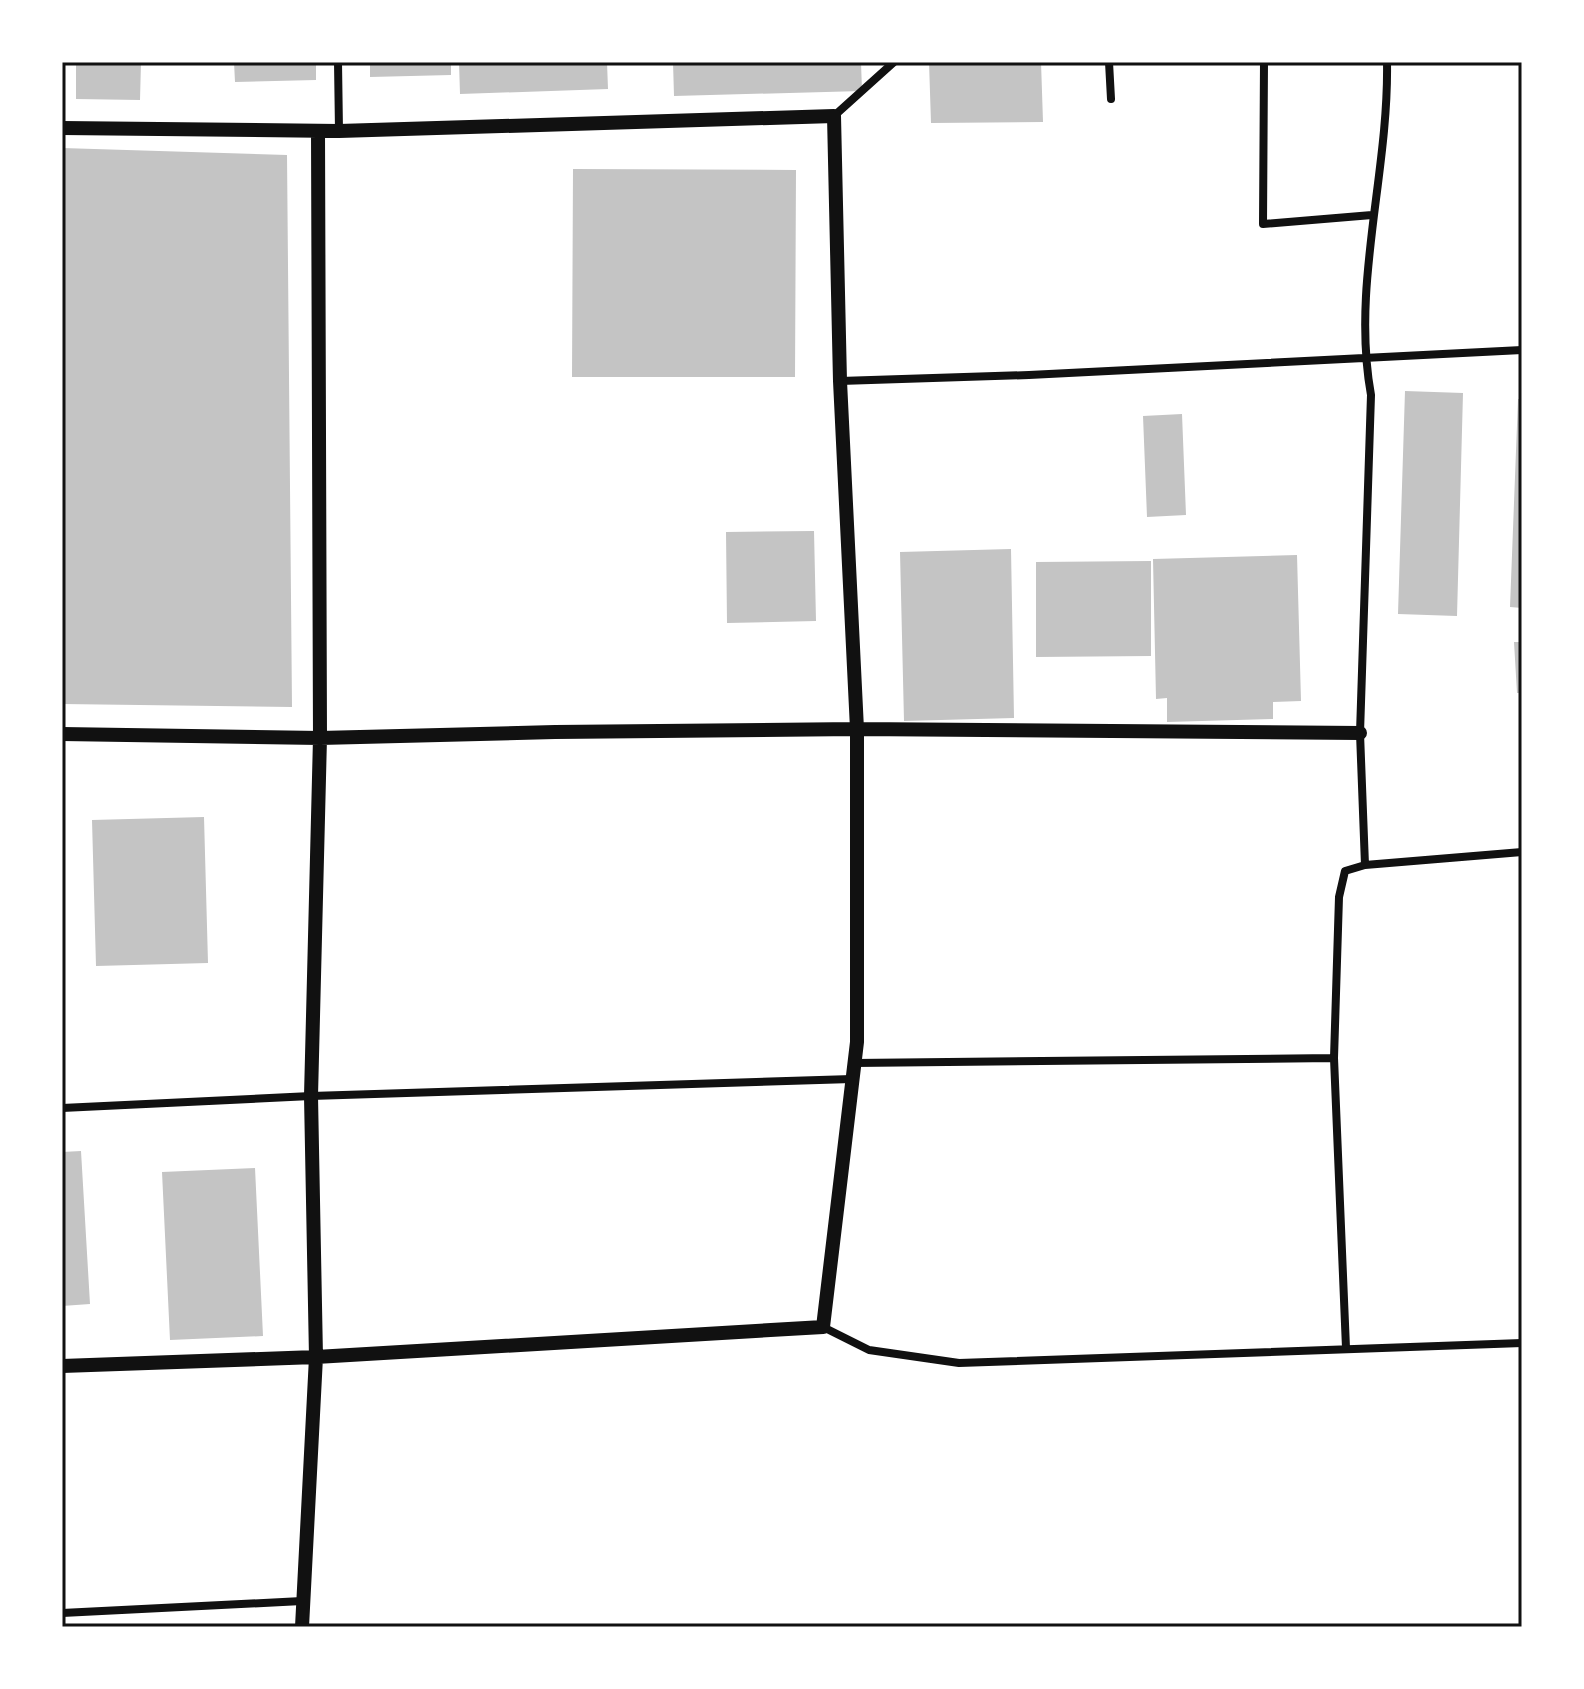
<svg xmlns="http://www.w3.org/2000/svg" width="1584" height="1689" viewBox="0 0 1584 1689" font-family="Lato,sans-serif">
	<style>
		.building { fill: #c4c4c4 }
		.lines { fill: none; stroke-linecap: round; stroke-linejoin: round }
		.minor { stroke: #111; stroke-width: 8 }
		.tertiary { stroke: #111; stroke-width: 14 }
		.neatline { fill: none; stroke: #111; stroke-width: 3 }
	</style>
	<rect width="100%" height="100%" fill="#fff"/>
	<path class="building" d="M76,62H141L140,100L76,99Z
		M234,62H316V80L235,82Z
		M370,62H451V75L370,77Z
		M459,62H607L608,89L460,94Z
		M673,62H861L862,91L674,96Z
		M929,62H1041L1043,122L931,123Z
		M62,148L287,155L292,707L62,704Z
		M573,169L796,170L795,377H572Z
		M1405,391L1463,393L1457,616L1398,614Z
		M1518,399H1522V608L1510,607Z
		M1182,414L1186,515L1147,517L1143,416Z
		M814,531L816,621L727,623L726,532Z
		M1011,549L1014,718L904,721L900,552Z
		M1297,555L1301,701L1273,702V719L1167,722V698L1156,699L1153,559Z
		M1151,561V656L1036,657V562Z
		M1514,642H1522V693H1517Z
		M204,817L208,963L96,966L92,820Z
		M81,1151L90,1304L62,1306V1152Z
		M255,1168L263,1336L170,1340L162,1172Z"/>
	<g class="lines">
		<path class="minor" d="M338,62L339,131
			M1109,62L1111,99
			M1264,62L1263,224L1372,215
			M1387,62C1389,173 1351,285 1371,395L1360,733L1365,865L1522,852
			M834,116L894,62
			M840,381L1029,375L1522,350
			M854,1063L1334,1058
			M62,1108L311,1096L852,1079
			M823,1327L869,1350L959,1363L1522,1343
			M1346,1348L1334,1058L1339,897L1345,871L1365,865
			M62,1613L302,1601"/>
		<path class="tertiary" d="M62,128L339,131L834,116L840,381L857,729V1042L823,1327L316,1357L62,1366
			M62,734L320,738L555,732L857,729L1360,733
			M302,1627L316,1357L311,1096L320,738L318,131"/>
	</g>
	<rect width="1584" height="1689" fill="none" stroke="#ffffff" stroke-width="128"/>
	<rect x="64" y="64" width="1456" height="1561" class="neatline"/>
</svg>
